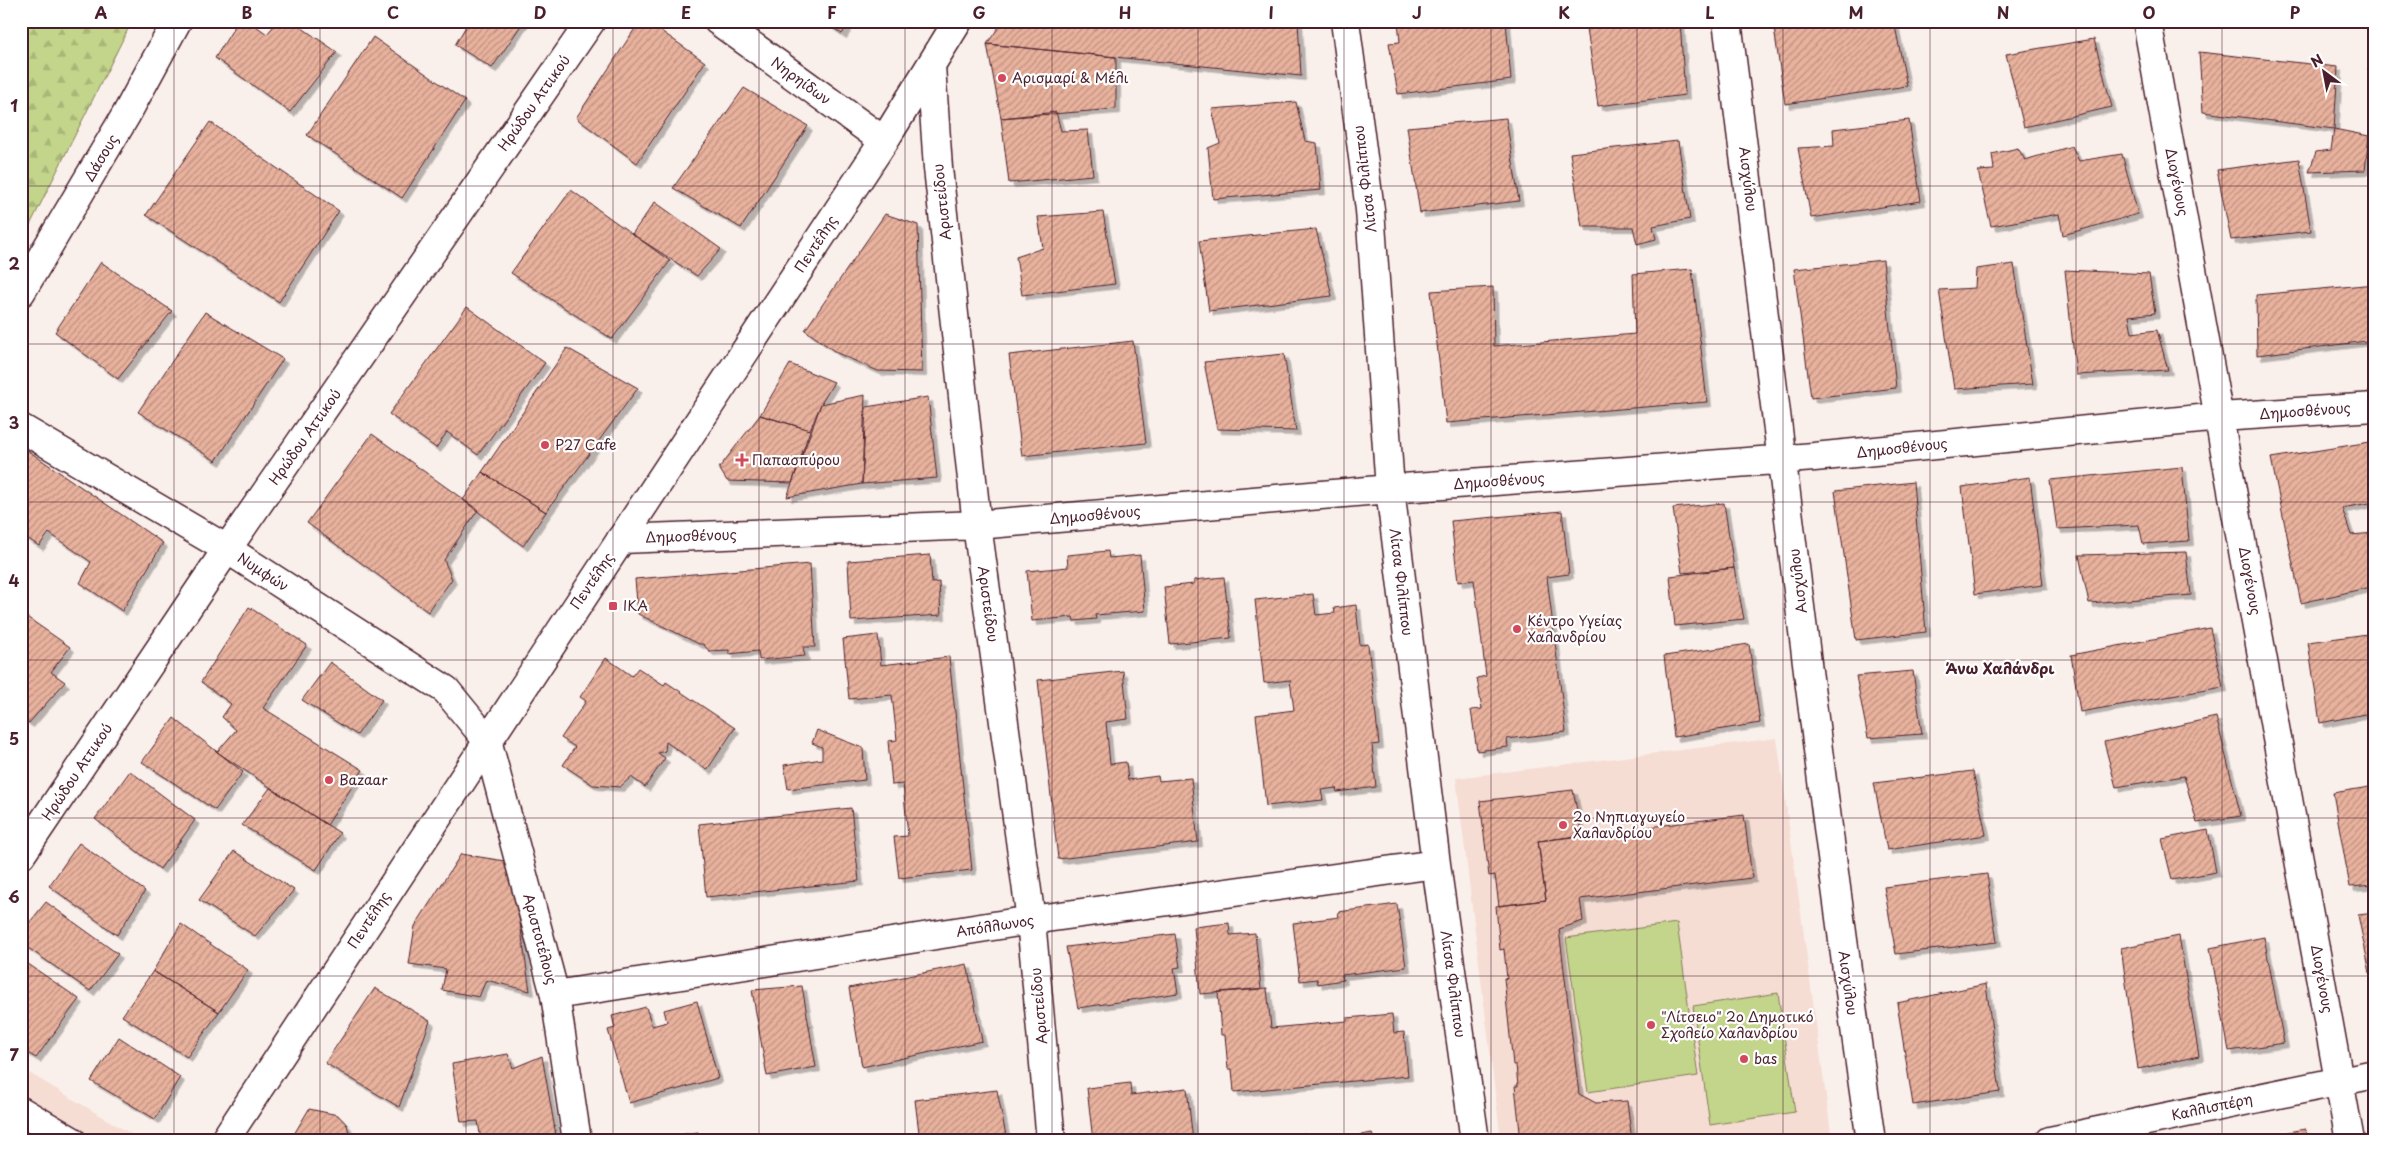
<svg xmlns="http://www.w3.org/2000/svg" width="2396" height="1162" viewBox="0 0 2396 1162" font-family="'Playpen Sans',sans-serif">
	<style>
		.built { fill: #f5ddd4 }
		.forest { fill: url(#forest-firs); stroke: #867a5a }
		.pitch { fill: #c2d58a; stroke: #867a5a }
		.building { fill: url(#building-hatch); stroke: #4a1f2b; filter: url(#shadow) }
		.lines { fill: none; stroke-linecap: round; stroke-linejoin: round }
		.street-casing { stroke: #4a1f2b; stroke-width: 31 }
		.secondary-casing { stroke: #4a1f2b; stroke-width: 31 }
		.street { stroke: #fff; stroke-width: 28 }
		.secondary { stroke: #fff; stroke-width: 28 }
		.grid { fill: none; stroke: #4a1f2b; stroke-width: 1; stroke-opacity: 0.55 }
		.poi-dot { fill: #d1495b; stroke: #fff; stroke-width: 2 }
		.labels { text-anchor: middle; stroke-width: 4.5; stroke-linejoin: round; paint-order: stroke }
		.poi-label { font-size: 14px; fill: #4a1f2b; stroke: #fff; text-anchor: start }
		.street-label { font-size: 14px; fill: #4a1f2b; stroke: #fff }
		.neighbourhood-label { font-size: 15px; font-weight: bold; fill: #4a1f2b; stroke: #fff }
		.neatline { fill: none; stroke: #4a1f2b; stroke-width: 2 }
		.grid-label { font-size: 16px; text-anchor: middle; font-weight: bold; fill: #4a1f2b }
	</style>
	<defs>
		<pattern id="forest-firs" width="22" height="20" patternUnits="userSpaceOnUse" patternTransform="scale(1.25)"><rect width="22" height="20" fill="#c2d58a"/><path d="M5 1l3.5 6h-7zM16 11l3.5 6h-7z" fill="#a8b677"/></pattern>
		<pattern id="building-hatch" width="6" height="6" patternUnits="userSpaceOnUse" patternTransform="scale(1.25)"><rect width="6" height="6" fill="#e8b29d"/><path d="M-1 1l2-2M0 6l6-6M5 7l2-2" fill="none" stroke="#be9080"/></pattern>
		<filter id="shadow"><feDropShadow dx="4.5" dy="4.5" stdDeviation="0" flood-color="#0004"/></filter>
	</defs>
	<rect width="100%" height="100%" fill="#faf0eb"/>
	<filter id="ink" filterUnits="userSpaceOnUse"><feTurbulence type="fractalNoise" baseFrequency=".02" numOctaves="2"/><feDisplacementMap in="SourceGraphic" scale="10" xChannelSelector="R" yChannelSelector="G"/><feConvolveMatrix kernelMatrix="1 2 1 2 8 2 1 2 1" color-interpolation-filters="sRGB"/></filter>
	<g filter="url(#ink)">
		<path class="built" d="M1777,738L1832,1140L1501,1141L1456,778Z
			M21,1068L143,1141H21Z"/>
		<path class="forest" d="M21,21H132L21,243Z"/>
		<path class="pitch" d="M1677,923L1698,1076L1588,1092L1566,938Z
			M1778,993L1795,1112L1710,1125L1693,1006Z"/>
		<path class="building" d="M238,21H249L267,34L278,21H292L337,52L290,112L215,58Z
			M469,21H524L492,68L455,45Z
			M640,21H647L705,62L637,163L576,118Z
			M823,21H850L842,34Z
			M1003,21H1298L1301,76L987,44Z
			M1398,21H1506L1511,80L1398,94L1389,43L1400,42Z
			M1586,21H1680L1685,95L1598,106Z
			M1773,21H1894L1907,86L1785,104Z
			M373,37L465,101L402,198L307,135Z
			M2094,39L2112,107L2024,127L2006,54Z
			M987,44L1116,57V109L1001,118Z
			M2199,52L2338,67L2334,129L2203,112Z
			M2375,67V105L2368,68Z
			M744,88L808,126L741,228L673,188Z
			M1296,102L1305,141L1317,143L1321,190L1213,199L1208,148L1220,143L1212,109Z
			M1056,112L1061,131L1088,130L1093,175L1009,183L1001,118Z
			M1506,118L1519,201L1420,213L1407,127Z
			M1909,120L1921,201L1811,218L1798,148L1834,146L1833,129Z
			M210,122L339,211L279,302L146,215Z
			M2334,129L2369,136L2365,170L2309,172L2316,152L2331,150Z
			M1678,141L1690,219L1653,226L1656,239L1637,244L1633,227H1582L1570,153Z
			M2072,146L2079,161L2122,154L2138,214L2063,235L2059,214L1991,226L1978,171L1994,170L1992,154L2018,148L2025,160Z
			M2299,159L2311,231L2231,240L2217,170Z
			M571,190L670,261L612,339L511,273Z
			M655,202L721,249L697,276L632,234Z
			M1103,212L1115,284L1022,295L1016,257L1043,248L1038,217Z
			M885,214L918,225L922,372L878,371L837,353L805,330Z
			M1316,229L1332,296L1209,311L1199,241Z
			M1883,260L1896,388L1811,398L1794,269Z
			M101,262L172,311L118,379L55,332Z
			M2014,264L2033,384L1954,389L1939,290L1975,288L1976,269Z
			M1692,269L1707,402L1446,423L1431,291L1493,287L1494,346L1635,334L1633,274Z
			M2065,270L2149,274L2155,313L2129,316L2132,333L2157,330L2168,370L2076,375Z
			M2375,284V340L2257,355L2256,295Z
			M467,307L545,363L478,455L447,432L436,448L389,414Z
			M205,312L283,359L216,461L138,412Z
			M1133,341L1146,443L1022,456L1009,355Z
			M567,348L638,388L546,512L482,472Z
			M1284,354L1296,431L1217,429L1204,362Z
			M790,364L834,382L821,404L810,430L760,415Z
			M865,395L862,484L787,497L821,404Z
			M928,397L937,478L862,484L866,407Z
			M760,415L810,430L792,483L727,481L719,468Z
			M372,434L478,510L444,560L452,579L428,612L307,523Z
			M2370,442L2375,464V502L2342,508L2351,535L2375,533V586L2301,603L2271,458Z
			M21,446L163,543L122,611L80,583L91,562L49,533L39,546L21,534Z
			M2182,467L2189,541L2143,544L2139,525L2057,529L2050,480Z
			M482,472L546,512L523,546L463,500Z
			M2030,477L2043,585L1975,594L1962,487Z
			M1913,482L1926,632L1856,640L1835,491Z
			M1724,503L1734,568L1682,573L1673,508Z
			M1562,511L1569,574L1547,577L1566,732L1507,739L1508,747L1477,751L1471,710L1482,709L1477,678L1486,676L1474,580L1458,582L1451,521Z
			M1108,551L1109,558L1140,555L1145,611L1095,615L1096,619L1074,621L1073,617L1032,621L1027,571L1068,567L1067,555Z
			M2186,552L2191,595L2089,603L2079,555Z
			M930,555L932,583L939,582L941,615L851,621L848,561Z
			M810,564L815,647H803L805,656L759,660L758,651L729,654V650L709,651L703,644H699L638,614L635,579Z
			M1734,568L1744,619L1675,626L1670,576Z
			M1224,577L1231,638L1170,644L1164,587L1194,584V580Z
			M1313,594L1316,615L1335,613L1334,608L1356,605L1360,645L1368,644L1379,744L1372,745L1376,787L1337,792L1336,788L1321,790L1323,800L1266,806L1256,715L1294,710L1290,680L1264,683L1255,600Z
			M249,607L307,645L263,708L363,770L327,825L217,752L236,730L222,717L231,704L201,682Z
			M21,613L70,647L51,672L65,682L29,723L21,717Z
			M2210,628L2223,687L2080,712L2071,655Z
			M2375,633V712L2320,723L2308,642Z
			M878,635L881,665L949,657L972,870L899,878L894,837L908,836L903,784L892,785L888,741L897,740L892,695L849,699L843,639Z
			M1749,644L1760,723L1674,737L1664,656Z
			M606,658L632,676L638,668L664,685L666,682L735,728L707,770L666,742L665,751L658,753L665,758L645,787L631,777L620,787L593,785L563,765L575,747L561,738L586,701L580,697Z
			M330,662L382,700L357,735L302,700Z
			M1123,671L1128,719L1106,722L1110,764L1126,762L1128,780L1158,776L1159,781L1191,778L1198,842L1058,859L1038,680Z
			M1913,671L1922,734L1868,738L1856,676Z
			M2216,717L2241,816L2197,823L2184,776L2116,787L2104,742Z
			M174,718L243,772L215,810L142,762Z
			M817,730L863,748L865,780L788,789L784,765L822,759V747L812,743Z
			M130,771L195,820L160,869L95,819Z
			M1973,771L1986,835L1887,850L1874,783Z
			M2375,786V885L2350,887L2333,793Z
			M270,788L340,833L316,870L242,825Z
			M1573,790L1582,836L1538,841L1546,900L1499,906L1495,875L1489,876L1480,801Z
			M851,808L859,881L706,897L699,824Z
			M1744,815L1752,878L1580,899L1583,921L1559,929L1579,1094L1596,1103L1627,1101L1632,1141H1521L1515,1086H1518L1516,1065H1513L1504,978L1507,979L1504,949L1500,950L1496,906L1546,900L1538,841Z
			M2208,830L2216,872L2172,880L2162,839Z
			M79,843L145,891L117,935L49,886Z
			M234,851L294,890L255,936L199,900Z
			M461,854L511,862L530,991L486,980L479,997L442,990L446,969L409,964L415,926Z
			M1987,874L1997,942L1896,954L1884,887Z
			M46,902L118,954L90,991L21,943V933Z
			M1397,904L1406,967L1342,975L1343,980L1318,984L1317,979L1300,981L1293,923L1339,917L1338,912Z
			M2375,913V997L2358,915Z
			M1229,923L1230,935L1255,933L1261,989L1200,994L1194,927Z
			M181,924L248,970L219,1012L153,971Z
			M1175,934L1180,967L1174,968L1178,993L1078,1008L1066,947Z
			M2179,936L2199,1056L2138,1069L2121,948Z
			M2264,937L2284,1043L2229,1051L2210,948Z
			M21,959L79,999L36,1058L21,1049Z
			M967,964L982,1041L862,1067L849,988Z
			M153,971L219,1012L187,1057L122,1016Z
			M1986,984L2000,1092L1913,1105L1897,1003Z
			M802,986L816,1067L767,1076L752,990Z
			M375,988L430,1021L399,1107L325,1063Z
			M1267,988L1271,1028L1347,1021V1018L1392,1014L1394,1033L1404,1032L1408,1076L1234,1092L1232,1069H1228L1225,1035H1221L1218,992Z
			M697,1001L718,1078L629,1103L608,1030L615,1028L612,1016L646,1007L652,1026L667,1022L664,1010Z
			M119,1037L180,1077L155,1119L91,1081Z
			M508,1054L513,1068L542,1056L557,1141H503L502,1138L481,1141L478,1121L461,1122L452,1064Z
			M1130,1083L1131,1095L1187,1088L1193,1141H1093L1087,1088Z
			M997,1090L1007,1141H920L915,1100Z
			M309,1109L338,1115L347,1125L351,1139L354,1141H290Z
			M2305,1129L2307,1141H2242Z
			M698,1132L699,1141H641Z
			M1305,1133L1307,1141H1267Z
			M1372,1133L1374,1141H1339V1139Z"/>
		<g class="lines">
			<g class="street-casing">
				<path id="street" d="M718,21L884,141
					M1345,21L1370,210L1390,489L1436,864L1475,1141
					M1727,21C1775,394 1817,768 1871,1141
					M2147,21L2350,1141
					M931,66L938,168L977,525L1031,920L1051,1141
					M21,292L126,115L177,21
					M21,428L227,549L446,690L487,740
					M621,539L977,525L1390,489L1814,457L2220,417L2375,407
					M21,855L227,549L591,21
					M555,995L1031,920L1436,864
					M21,1111L72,1141
					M2050,1141L2375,1074"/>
			</g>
			<g class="secondary-casing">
				<path id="secondary" d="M487,740L555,995L577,1141
					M224,1141L884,141L958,21"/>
			</g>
			<use href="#street" class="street"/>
			<use href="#secondary" class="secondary"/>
		</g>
	</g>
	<path class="grid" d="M174,21V1141M320,21V1141M466,21V1141M613,21V1141M759,21V1141M905,21V1141M1052,21V1141M1198,21V1141M1344,21V1141M1491,21V1141M1637,21V1141M1783,21V1141M1930,21V1141M2076,21V1141M2222,21V1141M21,186H2375M21,344H2375M21,502H2375M21,660H2375M21,818H2375M21,976H2375"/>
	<g class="poi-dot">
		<circle cx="1002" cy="78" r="5"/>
		<circle cx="545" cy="445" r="5"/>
		<path d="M739.5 452.5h5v5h5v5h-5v5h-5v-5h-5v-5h5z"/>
		<rect x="608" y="601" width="10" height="10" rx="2.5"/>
		<circle cx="1517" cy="629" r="5"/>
		<circle cx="329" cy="780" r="5"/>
		<circle cx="1563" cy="825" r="5"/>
		<circle cx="1651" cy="1025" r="5"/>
		<circle cx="1744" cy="1059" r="5"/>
	</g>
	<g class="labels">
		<g class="poi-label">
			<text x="1012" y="83">Αρισμαρί &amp; Μέλι</text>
			<text x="555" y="450">P27 Cafe</text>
			<text x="752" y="465">Παπασπύρου</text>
			<text x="623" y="611">ΙΚΑ</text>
			<text x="1527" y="626">Κέντρο Υγείας<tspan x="1527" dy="16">Χαλανδρίου</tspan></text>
			<text x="339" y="785">Bazaar</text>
			<text x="1573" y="822">2ο Νηπιαγωγείο<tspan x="1573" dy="16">Χαλανδρίου</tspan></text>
			<text x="1661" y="1022">"Λίτσειο" 2ο Δημοτικό<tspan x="1661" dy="16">Σχολείο Χαλανδρίου</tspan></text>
			<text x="1754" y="1064">bas</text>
		</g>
		<g class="street-label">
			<text transform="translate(801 81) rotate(36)" y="5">Νηρηίδων</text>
			<text transform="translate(534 103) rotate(-55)" y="5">Ηρώδου Αττικού</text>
			<text transform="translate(101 158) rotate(-59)" y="5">Δάσους</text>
			<text transform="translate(1365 179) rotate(-97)" y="5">Λίτσα Φιλίππου</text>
			<text transform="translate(1748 179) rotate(83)" y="5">Αισχύλου</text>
			<text transform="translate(2177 182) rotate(79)" y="5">Διογένους</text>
			<text transform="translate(942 202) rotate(-96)" y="5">Αριστείδου</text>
			<text transform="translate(816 244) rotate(-57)" y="5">Πεντέλης</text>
			<text transform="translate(2305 411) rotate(-4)" y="5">Δημοσθένους</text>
			<text transform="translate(305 437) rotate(-55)" y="5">Ηρώδου Αττικού</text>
			<text transform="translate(1902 448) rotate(-6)" y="5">Δημοσθένους</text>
			<text transform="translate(1499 481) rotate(-4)" y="5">Δημοσθένους</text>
			<text transform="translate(1095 515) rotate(-5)" y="5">Δημοσθένους</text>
			<text transform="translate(691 536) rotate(-2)" y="5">Δημοσθένους</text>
			<text transform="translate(263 572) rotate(33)" y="5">Νυμφών</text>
			<text transform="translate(592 581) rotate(-56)" y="5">Πεντέλης</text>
			<text transform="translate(1798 581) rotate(-97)" y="5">Αισχύλου</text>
			<text transform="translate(2250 581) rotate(80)" y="5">Διογένους</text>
			<text transform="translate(1401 582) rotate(83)" y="5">Λίτσα Φιλίππου</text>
			<text transform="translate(988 604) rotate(82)" y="5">Αριστείδου</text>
			<text transform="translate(77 772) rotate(-56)" y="5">Ηρώδου Αττικού</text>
			<text transform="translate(369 920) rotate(-57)" y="5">Πεντέλης</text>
			<text transform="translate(995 926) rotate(-9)" y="5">Απόλλωνος</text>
			<text transform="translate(540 939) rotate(75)" y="5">Αριστοτέλους</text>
			<text transform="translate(2322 979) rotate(80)" y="5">Διογένους</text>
			<text transform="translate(1848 983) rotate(82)" y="5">Αισχύλου</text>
			<text transform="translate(1453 984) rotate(82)" y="5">Λίτσα Φιλίππου</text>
			<text transform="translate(1039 1006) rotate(-95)" y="5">Αριστείδου</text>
			<text transform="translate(2212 1107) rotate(-12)" y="5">Καλλισπέρη</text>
		</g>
		<g class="neighbourhood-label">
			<text x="2000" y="674">Άνω Χαλάνδρι</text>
		</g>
	</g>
	<rect width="2396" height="1162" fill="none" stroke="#fff" stroke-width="55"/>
	<g transform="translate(2324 72) rotate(328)" stroke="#ffffff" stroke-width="4" paint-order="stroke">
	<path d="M0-4L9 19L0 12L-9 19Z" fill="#4a1f2b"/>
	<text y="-8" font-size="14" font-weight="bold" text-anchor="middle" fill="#4a1f2b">N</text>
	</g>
	<rect x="28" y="28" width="2340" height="1106" class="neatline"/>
	<g class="grid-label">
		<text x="101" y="19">A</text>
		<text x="247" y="19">B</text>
		<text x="393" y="19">C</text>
		<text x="540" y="19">D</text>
		<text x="686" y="19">E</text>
		<text x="832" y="19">F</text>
		<text x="979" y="19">G</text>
		<text x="1125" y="19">H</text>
		<text x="1271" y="19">I</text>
		<text x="1417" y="19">J</text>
		<text x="1564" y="19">K</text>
		<text x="1710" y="19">L</text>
		<text x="1856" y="19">M</text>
		<text x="2003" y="19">N</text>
		<text x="2149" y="19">O</text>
		<text x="2295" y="19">P</text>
		<text x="14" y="112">1</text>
		<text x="14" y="270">2</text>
		<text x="14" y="429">3</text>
		<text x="14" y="587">4</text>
		<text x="14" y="745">5</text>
		<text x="14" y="903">6</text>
		<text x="14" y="1061">7</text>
	</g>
</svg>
